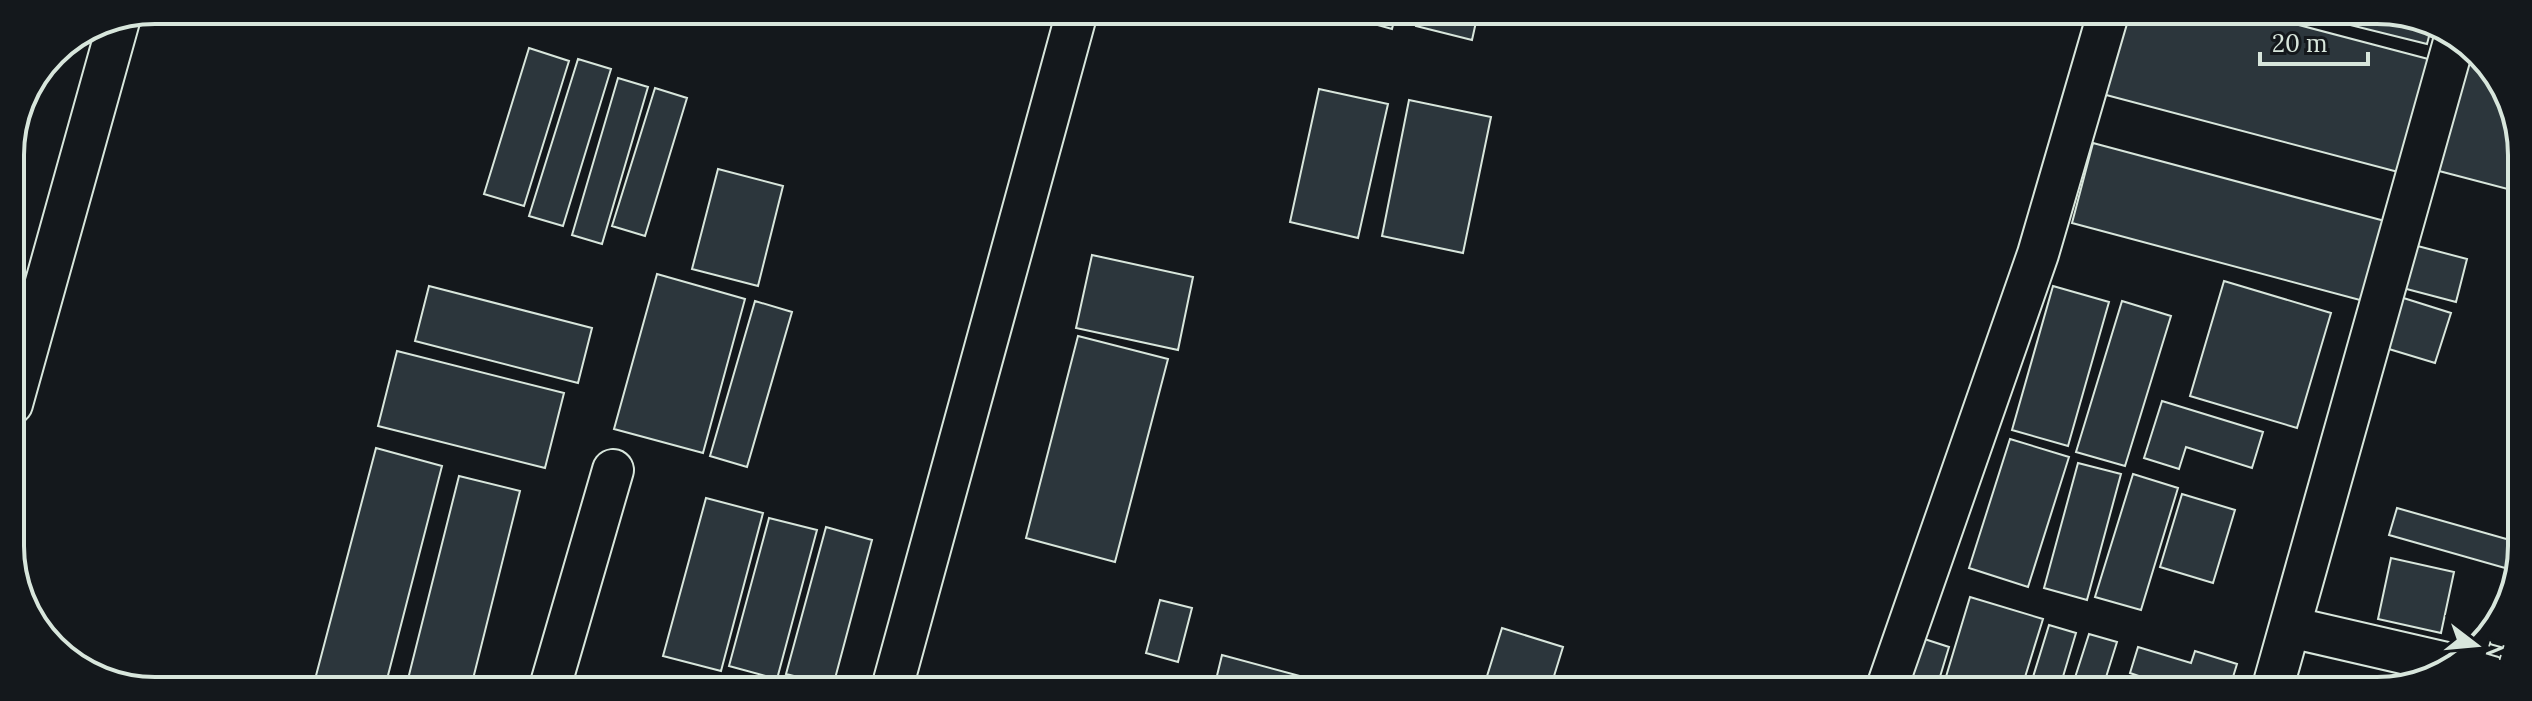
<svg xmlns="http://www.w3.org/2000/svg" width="2532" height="701" viewBox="0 0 2532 701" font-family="Lora,serif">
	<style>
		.building { fill: #2c363c; stroke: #d8e6dc; stroke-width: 2 }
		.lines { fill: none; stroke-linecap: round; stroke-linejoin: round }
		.minor-casing { stroke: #d8e6dc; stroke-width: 44 }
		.minor { stroke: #14181c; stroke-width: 40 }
		.rim { fill: none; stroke: #d8e6dc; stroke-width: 4 }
	</style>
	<rect width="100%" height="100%" fill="#14181c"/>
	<path class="building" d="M1350,13H1396L1392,29L1349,17Z
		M1419,13H1478L1472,40L1416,26Z
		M2112,14H2257L2432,60L2402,173L2091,91Z
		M2310,15H2414L2432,25L2427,44Z
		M529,48L569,61L524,206L484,194Z
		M2472,48L2480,53L2519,127V192L2439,171Z
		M578,59L611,69L563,226L529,216Z
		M618,78L648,87L602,244L572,235Z
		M655,88L687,98L645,236L612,226Z
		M1319,89L1388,104L1358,238L1290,222Z
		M1409,100L1491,117L1463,253L1382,236Z
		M2093,143L2396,224L2375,304L2072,223Z
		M718,169L783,186L758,286L692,269Z
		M2410,244L2467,259L2456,302L2399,287Z
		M1092,255L1193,277L1178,350L1076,328Z
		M657,274L745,299L703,453L614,429Z
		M2224,281L2331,313L2297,428L2190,396Z
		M429,286L592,328L578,383L415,341Z
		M2053,286L2109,302L2068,446L2012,430Z
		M2394,295L2451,313L2435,363L2379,346Z
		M755,301L792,312L747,467L710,456Z
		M2122,301L2171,316L2125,466L2076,452Z
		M1078,336L1168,359L1115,562L1026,538Z
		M397,351L564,393L545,468L378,426Z
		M2162,401L2263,432L2252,468L2186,447L2179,469L2144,458Z
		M2010,439L2069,457L2028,587L1969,568Z
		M376,448L442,466L385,687H313Z
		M2078,463L2121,474L2087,600L2044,588Z
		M2133,474L2178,488L2141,610L2095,597Z
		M459,476L520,491L471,687H406Z
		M2182,494L2235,510L2213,583L2160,567Z
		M706,498L763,513L721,671L663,656Z
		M2397,508L2517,542L2512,570L2389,535Z
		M769,518L817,530L777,679L729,666Z
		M826,527L872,540L833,686L786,674Z
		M2391,558L2454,572L2441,633L2378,619Z
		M1970,597L2043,619L2021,690H1942Z
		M1160,600L1192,608L1178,662L1146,653Z
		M2049,625L2076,633L2059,690H2029Z
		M1502,628L1563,647L1550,689H1483Z
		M1909,634L1949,647L1936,690H1891Z
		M2089,634L2117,642L2102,690H2071Z
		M2138,647L2191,663L2195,651L2237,664L2229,690H2144L2148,679L2130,673Z
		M1222,655L1311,679L1309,689L1214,688Z"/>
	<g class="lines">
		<g class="minor-casing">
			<path id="minor" d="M12,404L120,17
				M2290,627L2455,665
				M550,687L613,470
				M892,688L1077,12
				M1886,690L2038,254L2108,14
				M2272,690L2455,38"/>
		</g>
		<use href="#minor" class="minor"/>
	</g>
	<path d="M0 0H2532V701H0ZM155 24H2377A131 131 0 0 1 2508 155V546A131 131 0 0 1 2377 677H155A131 131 0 0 1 24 546V155A131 131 0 0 1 155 24Z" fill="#14181c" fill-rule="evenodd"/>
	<path class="rim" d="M155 24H2377A131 131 0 0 1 2508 155V546A131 131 0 0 1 2377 677H155A131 131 0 0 1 24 546V155A131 131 0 0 1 155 24Z"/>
	<g transform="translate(2476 645) rotate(106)" stroke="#14181c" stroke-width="6" paint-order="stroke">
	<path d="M0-6L14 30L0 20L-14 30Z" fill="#d8e6dc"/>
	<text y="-12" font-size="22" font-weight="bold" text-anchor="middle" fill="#d8e6dc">N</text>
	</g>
	<path d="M2260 52v12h108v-12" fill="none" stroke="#d8e6dc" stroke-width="4"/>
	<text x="2272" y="52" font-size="24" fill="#d8e6dc" stroke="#14181c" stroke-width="6" paint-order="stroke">20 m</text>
</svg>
